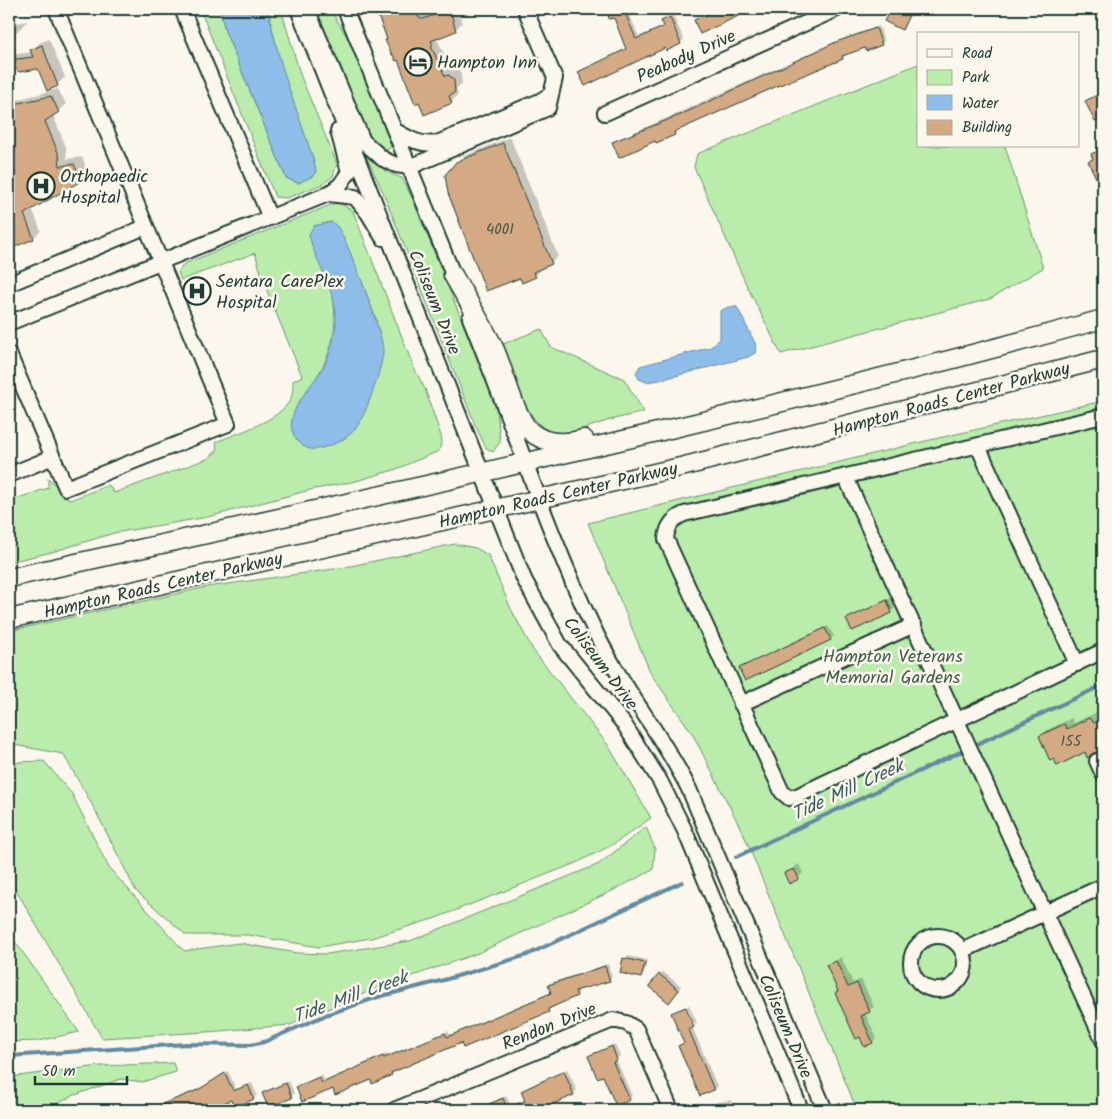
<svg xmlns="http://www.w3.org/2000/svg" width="1112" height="1119" viewBox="0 0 1112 1119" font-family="Kalam,sans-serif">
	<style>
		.green { fill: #baecac; stroke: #6c9470; fill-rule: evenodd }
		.water { fill: #8fbde9; stroke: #628aa1 }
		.shadow { fill: #0003 }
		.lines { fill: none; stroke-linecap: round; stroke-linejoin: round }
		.stream { stroke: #628aa1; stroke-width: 4 }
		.building { fill: #d4aa85; stroke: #1f3d34 }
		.minor-casing { stroke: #1f3d34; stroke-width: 18 }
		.major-casing { stroke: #1f3d34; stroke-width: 21 }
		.minor { stroke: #fbf7ec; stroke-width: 14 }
		.major { stroke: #fbf7ec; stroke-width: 18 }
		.labels { text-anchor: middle; stroke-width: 5; stroke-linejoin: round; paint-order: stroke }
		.number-label { font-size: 15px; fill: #4c5848 }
		.street-label { font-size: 18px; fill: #1f3d34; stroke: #fbf7ec }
		.poi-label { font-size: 18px; fill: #1f3d34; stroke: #fbf7ec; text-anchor: start }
		.park-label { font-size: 18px; fill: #3e604c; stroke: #fbf7ec }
		.water-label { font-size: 19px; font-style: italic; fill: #3b5d61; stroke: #fbf7ec }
	</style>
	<rect width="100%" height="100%" fill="#fbf7ec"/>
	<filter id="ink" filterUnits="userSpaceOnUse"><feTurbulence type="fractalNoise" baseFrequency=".02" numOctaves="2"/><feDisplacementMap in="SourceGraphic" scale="10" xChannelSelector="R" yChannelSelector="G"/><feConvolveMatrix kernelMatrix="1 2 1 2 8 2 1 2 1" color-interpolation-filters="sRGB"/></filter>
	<g filter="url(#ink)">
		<path class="green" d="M200,9H220L225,31L286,178L298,183L313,176L316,171L279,60L268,9H281L301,77L337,164L333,176L323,184L287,198L275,197Z
			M314,9H330L350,42L390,141L391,147L387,150L366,135Z
			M918,64V146H1005L1043,268L990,299L781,354L746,284L694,167L697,154Z
			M366,156L389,173L402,178L413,200L497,407L500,442L493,452L486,448L476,427L383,192Z
			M338,202L353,211L414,368L425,389L442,439L439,451L394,470L356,481L310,490L208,517L114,533L52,552L9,562V501L48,488V478L70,500L109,485L114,493L207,459L217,451L216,442C237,433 279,421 290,400C293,395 293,386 293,381L302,376L265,286L255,253L181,280L178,272L184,264ZM331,222C344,230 369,302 377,321L316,378C351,323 329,283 314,226Z
			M541,329L551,347L624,379L644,412C633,415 621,417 610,420C592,425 576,434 557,433C527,431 510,368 503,344Z
			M1103,401V1110H857L744,835L692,733L651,674L588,523L930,440Z
			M455,544L476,548L488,555L511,609L533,650L608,745L651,818L614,844L576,863L436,918L371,938L319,947L248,935H186L136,891L94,808L63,754L9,744V631L207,587L341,568Z
			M44,761L72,794L109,868L184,951L239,943L297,953L327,954L410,941L599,864L646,827L655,849L653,870L610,892L478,953L370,991L290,1025L207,1032L102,1038L9,878V766L19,762Z
			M9,937L17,944L79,1032L38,1041L9,1042Z
			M173,1063L176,1072L142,1082L121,1079L72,1096L45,1110H9V1077L100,1066Z"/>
		<path class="water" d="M220,9H268C278,63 296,107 313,158L316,171L313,176L298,183L286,178L225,31Z
			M331,222C332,223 336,225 337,226C347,239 384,335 383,350C383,366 366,415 356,428C349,437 338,443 328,446C317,450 309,452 300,443C274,419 314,386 325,364C331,351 335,335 336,321C337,290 315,264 309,234L314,226Z
			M728,307H737L756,345L755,353L748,357L660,380L646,382L639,379L636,373L640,366L711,347L720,339V311Z"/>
		<path class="shadow" d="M375,9H425L426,12L438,9H458L462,23L455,30L437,39L452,70L457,68L461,73L462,84L456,89L458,95L451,102L392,54Z
			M608,9H631L629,13L639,37L664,26L662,21L673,15L684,40L666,49L665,47L580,72L627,48L614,17L610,18Z
			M717,9H754L701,32L695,20Z
			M893,9L903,11L902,9H913L902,28Z
			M28,21L9,39L16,54L32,52L39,43L49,39L65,77L57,85L39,68L16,67L9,71V24Z
			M879,26L884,41L881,44L865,46L846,54L843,58L825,64L677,130L674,134L656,139L613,142L840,40Z
			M58,89L66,104L53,115L66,147L67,159L82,157L88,172L80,180L32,208L41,231L33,238L9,247V102Z
			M1098,95L1103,107V117L1096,120L1088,100Z
			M510,137L558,256L551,263L541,267L542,269L535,276H520L446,175L464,156Z
			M890,598L895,608L891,612L853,630L848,620L851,617Z
			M828,626L834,636L830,639L740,668Z
			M1097,712L1101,717L1103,716V750L1092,752L1085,751L1040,737L1047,730L1072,718L1074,723Z
			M799,864L803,873L798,878L786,873Z
			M628,956L647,960L644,974L641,977L624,959Z
			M841,957L853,983L861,979L874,1007L865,1013L877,1038L872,1042L839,991L828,966Z
			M608,964L612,977L609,980L578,989L579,992L576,995L548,1010L462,1041L373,1082L371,1078L333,1087H297L322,1075L325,1081L386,1054L388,1056L448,1031L450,1035L552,992L549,985L553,982Z
			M663,972L681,986L672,998L660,975Z
			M689,1005L697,1023L695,1025L687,1006Z
			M684,1007L717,1086L713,1089L679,1046L685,1042L673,1013Z
			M615,1044L620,1056L616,1059L632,1096L629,1099L604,1074L590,1056Z
			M567,1069L577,1090L574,1093L534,1110H484L482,1108L486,1105L506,1096L511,1106L526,1099L522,1092L526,1088Z
			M228,1071L236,1089L252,1083L257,1095L235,1106L231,1098L202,1110H198L196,1106L186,1110H134L150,1104L152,1107L185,1095L218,1079L220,1075Z
			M289,1081L294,1093L291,1096L263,1093Z
			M731,1100L733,1110H715L714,1105L717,1102Z"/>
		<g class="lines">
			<path class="stream" d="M736,857L1103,685
				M9,1056L186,1044L251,1045L264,1042L326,1015L378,997L444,980L527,955L682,882"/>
		</g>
		<path class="building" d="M375,9H415L419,18L423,19L448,10L449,14L451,13L456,31L431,41L433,45L431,46L445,76L449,75L454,80L455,92L449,96L452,103L424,115L419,102L415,104L398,60L396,61L393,55H392L385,40H387L385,33Z
			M607,9H637V13L626,15L636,39L663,27L661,21L670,17L681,44L666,51L665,48L585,86L578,72L626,49L614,18L609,19Z
			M719,9H753L700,34L694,20Z
			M891,9H912L902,30L884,21Z
			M876,28L882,45L866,51L865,48L842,56L843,59L775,87L674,132L675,135L656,143L655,141L619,158L612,142L680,115L836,42Z
			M42,45L58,86L47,91L38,69L19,72L16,69L9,74V60L33,57L30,50Z
			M1097,95L1103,110V118L1095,122L1085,101Z
			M51,96L59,112L45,121L59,155L60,166L74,164L81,181L24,214L34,239L9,249V105Z
			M503,143L552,264L533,272L536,277L522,283L520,278L486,291L448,193L445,175L456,162Z
			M1103,149V179L1102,176L1096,178L1088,161L1093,159L1091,154Z
			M887,600L892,613L852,631L846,619Z
			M825,628L831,640L745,681L739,668Z
			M1089,718L1094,723L1103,719V751L1093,753L1087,758L1085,752L1057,766L1054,759L1050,761L1039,736L1064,724L1067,729Z
			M794,869L799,879L789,884L784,873Z
			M623,958L645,963L641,978L620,973Z
			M836,961L848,987L857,983L870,1012L861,1016L873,1043L864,1047L860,1037L856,1039L835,993L838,991L826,965Z
			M605,966L610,981L575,991L577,996L548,1009L549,1012L463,1048L461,1043L391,1073L392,1075L372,1084L371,1080L335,1095L333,1089L302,1102L296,1087L319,1077L322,1083L383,1056L384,1058L445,1033L447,1037L551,993L548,985Z
			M659,974L679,990L669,1003L649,986Z
			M686,1007L694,1027L689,1030L714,1090L700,1096L678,1046L684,1043L671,1013Z
			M612,1046L617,1060L613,1062L630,1100L616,1106L603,1076L597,1078L588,1056Z
			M564,1071L574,1095L565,1099L538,1110H475L503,1098L507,1108L525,1101L521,1091Z
			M225,1073L233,1091L248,1085L254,1099L234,1108L231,1100L205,1110H148L198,1090Z
			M286,1083L292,1098L268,1107L262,1093Z"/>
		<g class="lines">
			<g class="minor-casing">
				<path id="minor" d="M182,9L270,218
					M298,9L524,579L560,645L624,724L660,781L685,831L801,1110
					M307,9L363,141L383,159L396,165L410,167L548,108L555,78L525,9
					M345,9L457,284
					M605,113L837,9
					M394,130C408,138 420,146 437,143L540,101L551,94
					M328,194L355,197L368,213L383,238
					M9,284L145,227
					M470,318C512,420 545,527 593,627C620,685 661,733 689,789L825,1110
					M9,323L328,194L340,185L349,172L338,131
					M9,354L66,488L228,424L56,9
					M1103,416L684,514C672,519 667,527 666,539L782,792L789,798L797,796L1103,651
					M978,446L1077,664
					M9,475L53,457
					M845,476L1103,1040
					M741,704L914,625
					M1097,761L1103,774
					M911 963a27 27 0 1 1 54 0a27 27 0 1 1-54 0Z
					M962,951L1103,886
					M394,1110L613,1020L626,1023L636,1029L671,1110"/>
			</g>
			<g class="major-casing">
				<path id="major" d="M453,275C467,300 483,324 495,350C504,370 515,417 530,431C545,445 565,444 584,439
					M9,578C375,496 741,419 1103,319
					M9,619L685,466L1103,359"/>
			</g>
			<use href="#minor" class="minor"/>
			<use href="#major" class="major"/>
		</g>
	</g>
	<defs>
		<g id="hotel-ring" transform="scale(1.4375)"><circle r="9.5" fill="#fbf7ec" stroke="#1f3d34" stroke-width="1.5"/><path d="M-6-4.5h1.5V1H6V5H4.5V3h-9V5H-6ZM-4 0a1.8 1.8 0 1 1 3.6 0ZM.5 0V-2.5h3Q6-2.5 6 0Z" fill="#1f3d34"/></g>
		<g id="hospital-ring" transform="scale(1.4375)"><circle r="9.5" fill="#fbf7ec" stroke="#1f3d34" stroke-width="1.5"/><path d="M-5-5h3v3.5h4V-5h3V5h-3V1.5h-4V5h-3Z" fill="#1f3d34"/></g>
	</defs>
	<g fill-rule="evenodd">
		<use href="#hotel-ring" x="418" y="62"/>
		<use href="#hospital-ring" x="41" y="186"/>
		<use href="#hospital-ring" x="197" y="291"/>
	</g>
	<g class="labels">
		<g class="number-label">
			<text x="500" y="234">4001</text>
			<text x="1071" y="746">155</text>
		</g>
		<g class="street-label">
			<text transform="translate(686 56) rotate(-24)" y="6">Peabody Drive</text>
			<text transform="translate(435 302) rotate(68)" y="6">Coliseum Drive</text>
			<text transform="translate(951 399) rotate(-15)" y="6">Hampton Roads Center Parkway</text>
			<text transform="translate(558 495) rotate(-13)" y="6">Hampton Roads Center Parkway</text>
			<text transform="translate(163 585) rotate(-13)" y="6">Hampton Roads Center Parkway</text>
			<text transform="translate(601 663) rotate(53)" y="6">Coliseum Drive</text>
			<text transform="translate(549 1026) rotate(-22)" y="6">Rendon Drive</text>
			<text transform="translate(786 1026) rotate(67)" y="6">Coliseum Drive</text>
		</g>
		<g class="poi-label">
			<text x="437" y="68">Hampton Inn</text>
			<text x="60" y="182">Orthopaedic<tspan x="60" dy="21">Hospital</tspan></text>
			<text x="216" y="287">Sentara CarePlex<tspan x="216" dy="21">Hospital</tspan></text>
		</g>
		<g class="park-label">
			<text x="893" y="662">Hampton Veterans<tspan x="893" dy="21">Memorial Gardens</tspan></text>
		</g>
		<g class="water-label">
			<text transform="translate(847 789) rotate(-25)" y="7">Tide Mill Creek</text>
			<text transform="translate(350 996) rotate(-20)" y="7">Tide Mill Creek</text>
		</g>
	</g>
	<rect width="1112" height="1119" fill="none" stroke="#fbf7ec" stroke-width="30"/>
	<rect x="15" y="15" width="1082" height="1089" fill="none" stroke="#1f3d34" stroke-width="2" filter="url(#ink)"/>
	<rect x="917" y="32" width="162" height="115" fill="#fbf7ec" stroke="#a3ada2"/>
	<rect x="927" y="49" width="25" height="8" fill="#fbf7ec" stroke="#a3ada2"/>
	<text x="962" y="58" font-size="15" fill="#1f3d34">Road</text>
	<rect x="927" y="70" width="25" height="15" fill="#baecac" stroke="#a3ada2"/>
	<text x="962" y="82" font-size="15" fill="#1f3d34">Park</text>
	<rect x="927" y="95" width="25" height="15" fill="#8fbde9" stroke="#a3ada2"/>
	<text x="962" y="108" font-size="15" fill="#1f3d34">Water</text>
	<rect x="927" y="120" width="25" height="15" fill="#d4aa85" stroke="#a3ada2"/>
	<text x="962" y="132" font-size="15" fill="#1f3d34">Building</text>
	<path d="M35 1076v8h92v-8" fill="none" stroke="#1f3d34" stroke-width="2.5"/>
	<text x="42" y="1076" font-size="15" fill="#1f3d34" stroke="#fbf7ec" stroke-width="4" paint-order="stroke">50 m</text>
</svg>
